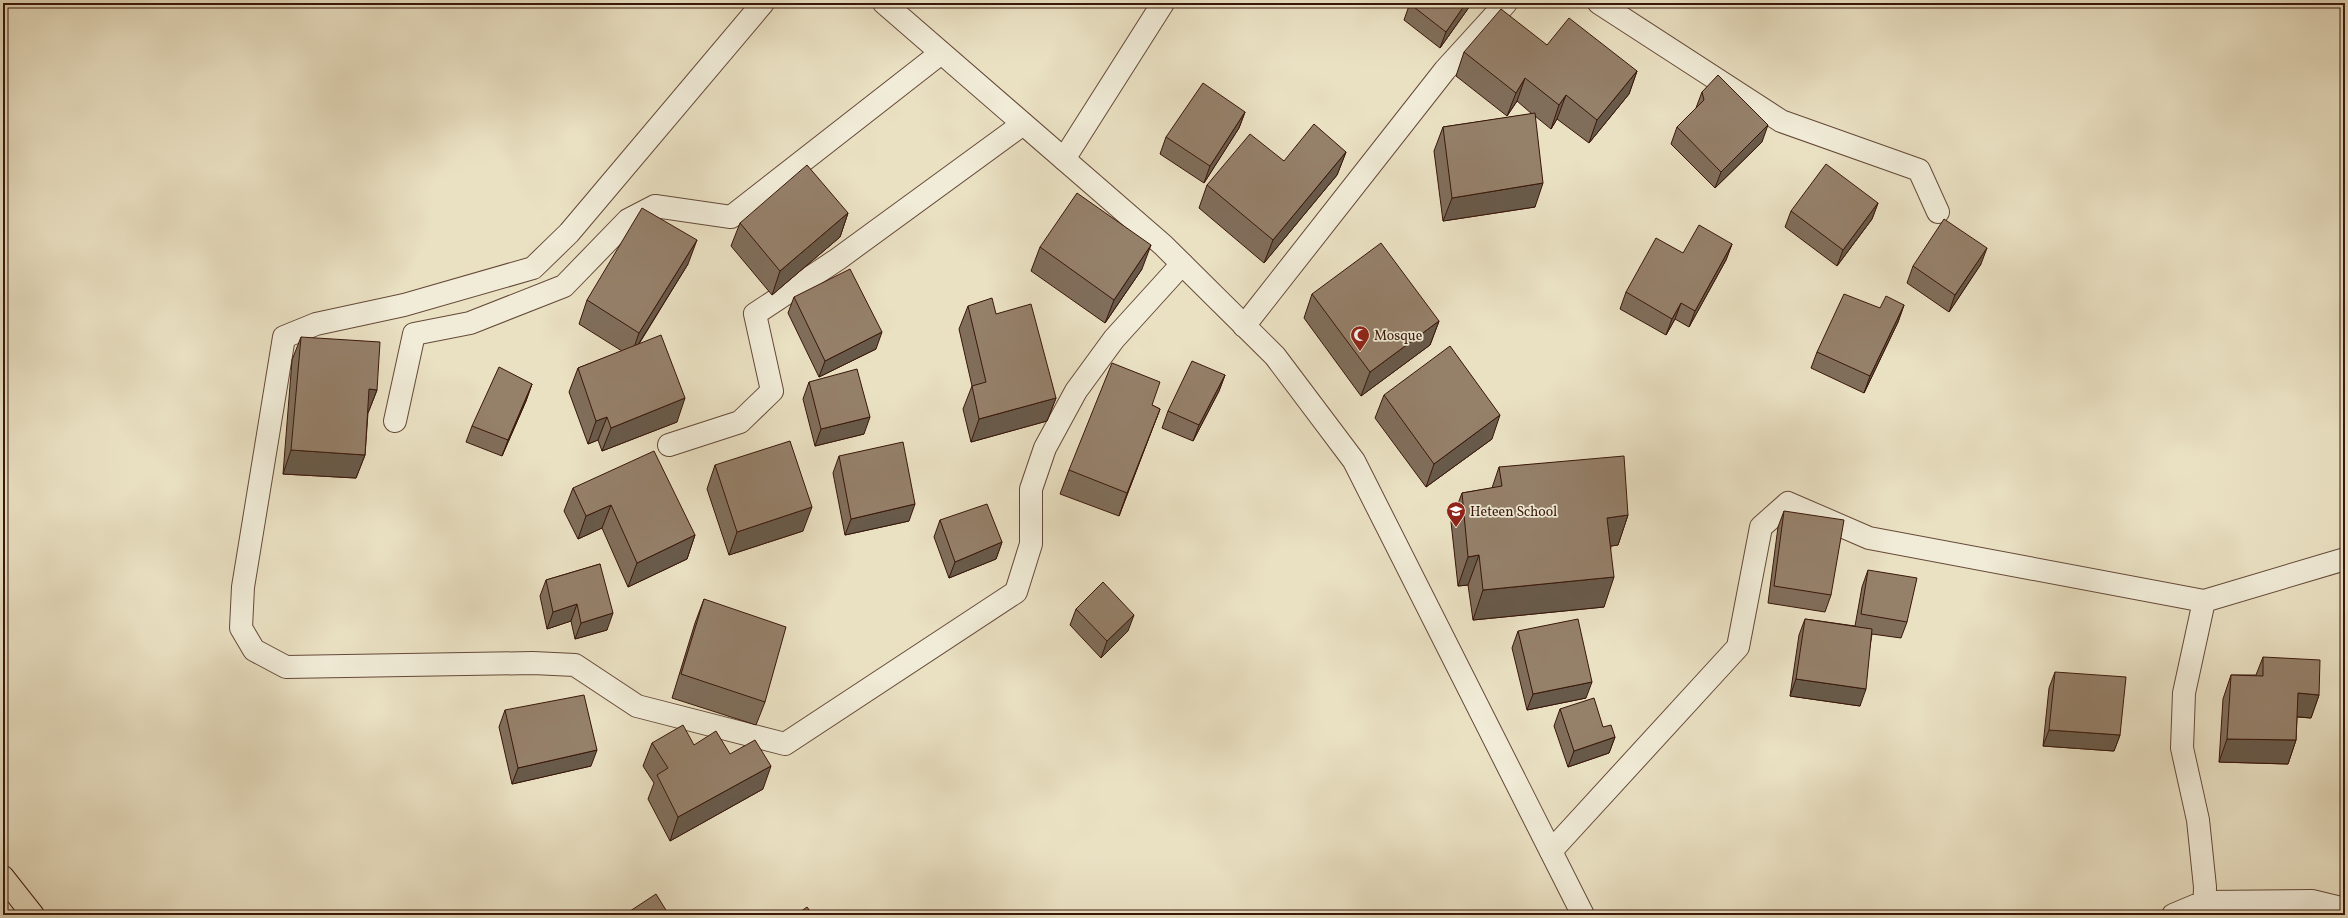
<svg xmlns="http://www.w3.org/2000/svg" width="2348" height="918" viewBox="0 0 2348 918" font-family="Vollkorn,serif">
	<style>
		.lines { fill: none; stroke-linecap: round; stroke-linejoin: round }
		.minor-casing { stroke: #654938; stroke-width: 24 }
		.tertiary-casing { stroke: #654938; stroke-width: 24 }
		.primary-casing { stroke: #39160a; stroke-width: 24 }
		.minor { stroke: #f1ecd8; stroke-width: 22 }
		.tertiary { stroke: #f1ecd8; stroke-width: 22 }
		.primary { stroke: #eae1c3; stroke-width: 22 }
		.wall { fill: #806e5b; stroke: #39160a }
		.shaded-wall { fill: #685a4a; stroke: #39160a }
		.building { fill: #95806a; stroke: #39160a }
		.labels { text-anchor: middle; stroke-width: 3.5; stroke-linejoin: round; paint-order: stroke }
		.poi-label { font-size: 14px; fill: #39160a; stroke: #f1ecd8; text-anchor: start }
	</style>
	<rect width="100%" height="100%" fill="#eae1c3"/>
	<filter id="stains"><feTurbulence type="fractalNoise" baseFrequency=".005" numOctaves="4"/><feColorMatrix values="0 0 0 0 .2 0 0 0 0 .09 0 0 0 0 .02 0 0 0 .5 -.17"/></filter>
	<radialGradient id="worn" r=".72"><stop offset=".6" stop-color="#630" stop-opacity="0"/><stop offset="1" stop-color="#630" stop-opacity=".3"/></radialGradient>
	<g class="lines">
		<g class="minor-casing">
			<path id="minor" d="M763,3L569,233L533,268L404,305L316,324L284,337L243,587L241,628L254,650L286,667L533,663L575,665L637,706L785,744L1016,592L1031,544V489L1045,448L1076,391L1114,339L1182,264
				M1599,3L1781,121L1919,170L1938,212
				M1064,159L1163,3
				M1244,326L1445,70L1506,3
				M395,421L414,334L470,323L564,286L628,220L655,206L731,217L941,53
				M669,445L740,422L772,391L755,314L838,259L1023,124
				M1551,851L1738,647L1761,527L1788,503L1869,538L2204,601L2345,559
				M2173,915L2204,902L2312,901L2345,909
				M2204,915L2205,887L2198,820L2182,748L2184,693L2204,601"/>
		</g>
		<g class="tertiary-casing">
			<path id="tertiary" d="M884,3L1163,245L1275,356L1354,461L1583,915"/>
		</g>
		<g class="primary-casing">
			<path id="primary" d="M3,877L33,915"/>
		</g>
		<use href="#minor" class="minor"/>
		<use href="#tertiary" class="tertiary"/>
		<use href="#primary" class="primary"/>
	</g>
	<path class="wall" d="M1410,3H1472L1440,48L1404,20Z
		M1547,45L1637,71L1629,94L1589,143L1557,119L1551,129L1535,116V207L1443,221L1434,151L1443,127L1532,114L1517,101L1507,116L1456,76L1464,52Z
		M1702,92L1762,142L1715,188L1671,144L1677,127L1696,108Z
		M1245,112L1239,128L1204,183L1160,154L1166,137Z
		M1346,152L1337,175L1264,263L1199,208L1207,185L1284,161Z
		M1878,203L1872,219L1837,266L1785,227L1791,211Z
		M848,213L840,237L772,295L731,246L740,223Z
		M1732,244L1726,260L1689,327L1675,319L1666,335L1620,309L1626,292L1683,253Z
		M1040,247L1142,269L1105,323L1031,271Z
		M688,264L639,344L677,422L602,451L598,440L588,444L569,392L578,368L622,351L579,324L587,300Z
		M1981,264L1949,312L1907,283L1913,266Z
		M1312,294L1439,321L1430,345L1361,396L1304,318Z
		M794,297L876,349L819,377L788,313Z
		M1904,305L1898,322L1864,393L1811,368L1817,352L1880,308Z
		M968,306L1056,398L1047,421L971,442L963,409L972,386L959,329Z
		M301,337L377,390L368,413L365,455L356,478L283,474L292,360Z
		M1225,375L1219,391L1193,441L1162,428L1168,411Z
		M809,382L864,434L815,446L803,399Z
		M532,384L526,401L502,456L466,442L472,426Z
		M1384,395L1492,439L1426,487L1375,418Z
		M1152,405L1160,409L1119,516L1060,494L1069,470Z
		M839,456L909,521L845,535L833,473Z
		M715,465L803,531L729,555L707,489Z
		M1499,467L1628,515L1618,545L1611,546L1604,607L1473,620L1468,585L1458,586L1451,522L1462,493L1492,488Z
		M573,488L695,535L687,559L628,587L602,528L578,539L564,511Z
		M1784,511L1831,595L1825,612L1768,603L1778,527Z
		M940,520L1002,542L996,559L949,578L934,537Z
		M600,564L607,630L575,639L571,621L547,629L540,596L546,580Z
		M1868,570L1907,622L1901,638L1872,634L1860,706L1790,696L1799,635L1805,619L1855,626L1862,587Z
		M704,599L765,702L756,725L672,698L695,623Z
		M1076,609L1128,631L1101,658L1070,625Z
		M1518,631L1586,698L1527,710L1512,648Z
		M2263,657L2319,695L2311,718L2297,717L2296,740L2288,764L2219,762L2223,699L2231,675H2256Z
		M2055,672L2120,735L2114,751L2043,746L2049,688Z
		M1560,709L1603,727L1615,737L1609,753L1568,767L1554,726Z
		M505,710L591,766L512,784L499,727Z
		M652,743L694,745L730,754L763,789L670,841L648,799L654,783L643,766Z"/>
	<path class="shaded-wall" d="M1466,3H1472L1440,48L1446,32Z
		M1637,71L1629,94L1589,143L1597,120Z
		M1525,78L1517,101L1507,116L1516,93Z
		M1566,95L1557,119L1551,129L1559,105Z
		M1245,112L1239,128L1204,183L1210,166Z
		M1768,125L1762,142L1715,188L1721,172Z
		M1346,152L1337,175L1264,263L1273,240Z
		M1543,183L1535,207L1443,221L1452,198Z
		M1878,203L1872,219L1837,266L1843,250Z
		M848,213L840,237L772,295L780,271Z
		M697,240L688,264L631,356L639,333Z
		M1732,244L1726,260L1689,327L1695,311Z
		M1151,245L1142,269L1105,323L1114,300Z
		M1987,248L1981,264L1949,312L1955,295Z
		M1681,303L1675,319L1666,335L1672,319Z
		M1904,305L1898,322L1864,393L1870,376Z
		M1439,321L1430,345L1361,396L1370,372Z
		M882,332L876,349L819,377L825,361Z
		M1225,375L1219,391L1193,441L1199,425Z
		M532,384L526,401L502,456L508,440Z
		M369,389L377,390L368,413L360,412Z
		M685,398L677,422L602,451L611,428Z
		M1056,398L1047,421L971,442L979,419Z
		M1160,409L1151,432L1119,516L1127,493Z
		M1500,415L1492,439L1426,487L1434,464Z
		M607,417L598,440L588,444L596,421Z
		M870,417L864,434L815,446L821,429Z
		M291,450L365,455L356,478L283,474Z
		M915,504L909,521L845,535L851,519Z
		M611,505L602,528L578,539L586,516Z
		M812,507L803,531L729,555L737,532Z
		M1628,515L1618,545L1597,548L1607,518Z
		M695,535L687,559L628,587L637,563Z
		M1002,542L996,559L949,578L955,562Z
		M1479,555L1468,585L1458,586L1468,557Z
		M1614,577L1604,607L1473,620L1483,590Z
		M577,604L571,621L547,629L553,612Z
		M613,613L607,630L575,639L581,623Z
		M1134,615L1128,631L1101,658L1107,641Z
		M1796,679L1866,689L1860,706L1790,696Z
		M1592,682L1586,698L1527,710L1533,694Z
		M2298,693L2319,695L2311,718L2290,716Z
		M2049,730L2120,735L2114,751L2043,746Z
		M1615,737L1609,753L1568,767L1574,751Z
		M2227,739L2296,740L2288,764L2219,762Z
		M597,750L591,766L512,784L518,768Z
		M771,766L763,789L670,841L678,817Z"/>
	<path class="building" d="M1410,3H1466L1446,32L1410,4Z
		M1501,9L1547,45L1569,18L1637,71L1597,120L1566,95L1559,105L1525,78L1516,93L1464,52Z
		M1718,75L1768,125L1721,172L1677,127L1704,100L1702,92Z
		M1203,83L1245,112L1210,166L1166,137Z
		M1535,113L1543,183L1452,198L1443,127Z
		M1314,124L1346,152L1273,240L1207,185L1250,134L1284,161Z
		M1826,164L1878,203L1843,250L1791,211Z
		M807,165L848,213L780,271L740,223Z
		M1077,193L1151,245L1114,300L1040,247Z
		M642,208L697,240L639,333L587,300Z
		M1944,219L1987,248L1955,295L1913,266Z
		M1699,225L1732,244L1695,311L1681,303L1672,319L1626,292L1656,238L1683,253Z
		M1381,243L1439,321L1370,372L1312,294Z
		M850,269L882,332L825,361L794,297Z
		M1844,294L1880,308L1886,296L1904,305L1870,376L1817,352Z
		M992,298L996,314L1031,304L1056,398L979,419L972,386L986,382L968,306Z
		M661,335L685,398L611,428L607,417L596,421L578,368Z
		M301,337L380,342L377,390L369,389L365,455L291,450Z
		M1450,346L1500,415L1434,464L1384,395Z
		M1192,361L1225,375L1199,425L1168,411Z
		M1112,363L1160,382L1152,405L1160,409L1127,493L1069,470Z
		M499,367L532,384L508,440L472,426Z
		M857,369L870,417L821,429L809,382Z
		M790,441L812,507L737,532L715,465Z
		M903,442L915,504L851,519L839,456Z
		M654,451L695,535L637,563L611,505L586,516L573,488Z
		M1624,456L1628,515L1607,518L1614,577L1483,590L1479,555L1468,557L1462,493L1502,486L1499,467Z
		M987,504L1002,542L955,562L940,520Z
		M1784,511L1844,520L1831,595L1774,586Z
		M600,564L613,613L581,623L577,604L553,612L546,580Z
		M1868,570L1917,578L1907,622L1861,614Z
		M1103,582L1134,615L1107,641L1076,609Z
		M704,599L786,627L765,702L681,674Z
		M1578,619L1592,682L1533,694L1518,631Z
		M1805,619L1872,629L1866,689L1796,679Z
		M2263,657L2320,660L2319,695L2298,693L2296,740L2227,739L2231,675L2263,676Z
		M2055,672L2126,677L2120,735L2049,730Z
		M584,695L597,750L518,768L505,710Z
		M1594,698L1603,727L1611,725L1615,737L1574,751L1560,709Z
		M683,725L694,745L716,731L730,754L755,740L771,766L678,817L657,775L668,768L652,743Z
		M656,894L669,915H624Z
		M807,907L813,915H796Z"/>
	<defs>
		<g id="mosque-pin" transform="scale(1)"><path d="M0 17L-7.5 6A9.5 9.5 0 1 1 7.5 6Z" fill="#8f2418" stroke="#f1ecd8"/><path d="M3.5-4.9A6 6 0 1 0 3.5 4.9A5 5 0 1 1 3.5-4.9Z" fill="#fff"/></g>
		<g id="school-pin" transform="scale(1)"><path d="M0 17L-7.5 6A9.5 9.5 0 1 1 7.5 6Z" fill="#8f2418" stroke="#f1ecd8"/><path d="M0-5L7-2L0 1L-7-2ZM-4 1L0 2.5L4 1V4Q0 6-4 4Z" fill="#fff"/></g>
	</defs>
	<g fill-rule="evenodd">
		<use href="#mosque-pin" x="1360" y="335"/>
		<use href="#school-pin" x="1456" y="511"/>
	</g>
	<g class="labels">
		<g class="poi-label">
			<text x="1374" y="340">Mosque</text>
			<text x="1470" y="516">Heteen School</text>
		</g>
	</g>
	<rect width="2348" height="918" fill="none" stroke="#eae1c3" stroke-width="16"/>
	<rect x="4" y="4" width="2340" height="910" fill="none" stroke="#39160a" stroke-width="2"/>
	<rect x="8" y="8" width="2332" height="902" fill="none" stroke="#39160a"/>
	<rect width="100%" height="100%" filter="url(#stains)"/>
	<rect width="100%" height="100%" fill="url(#worn)"/>
</svg>
